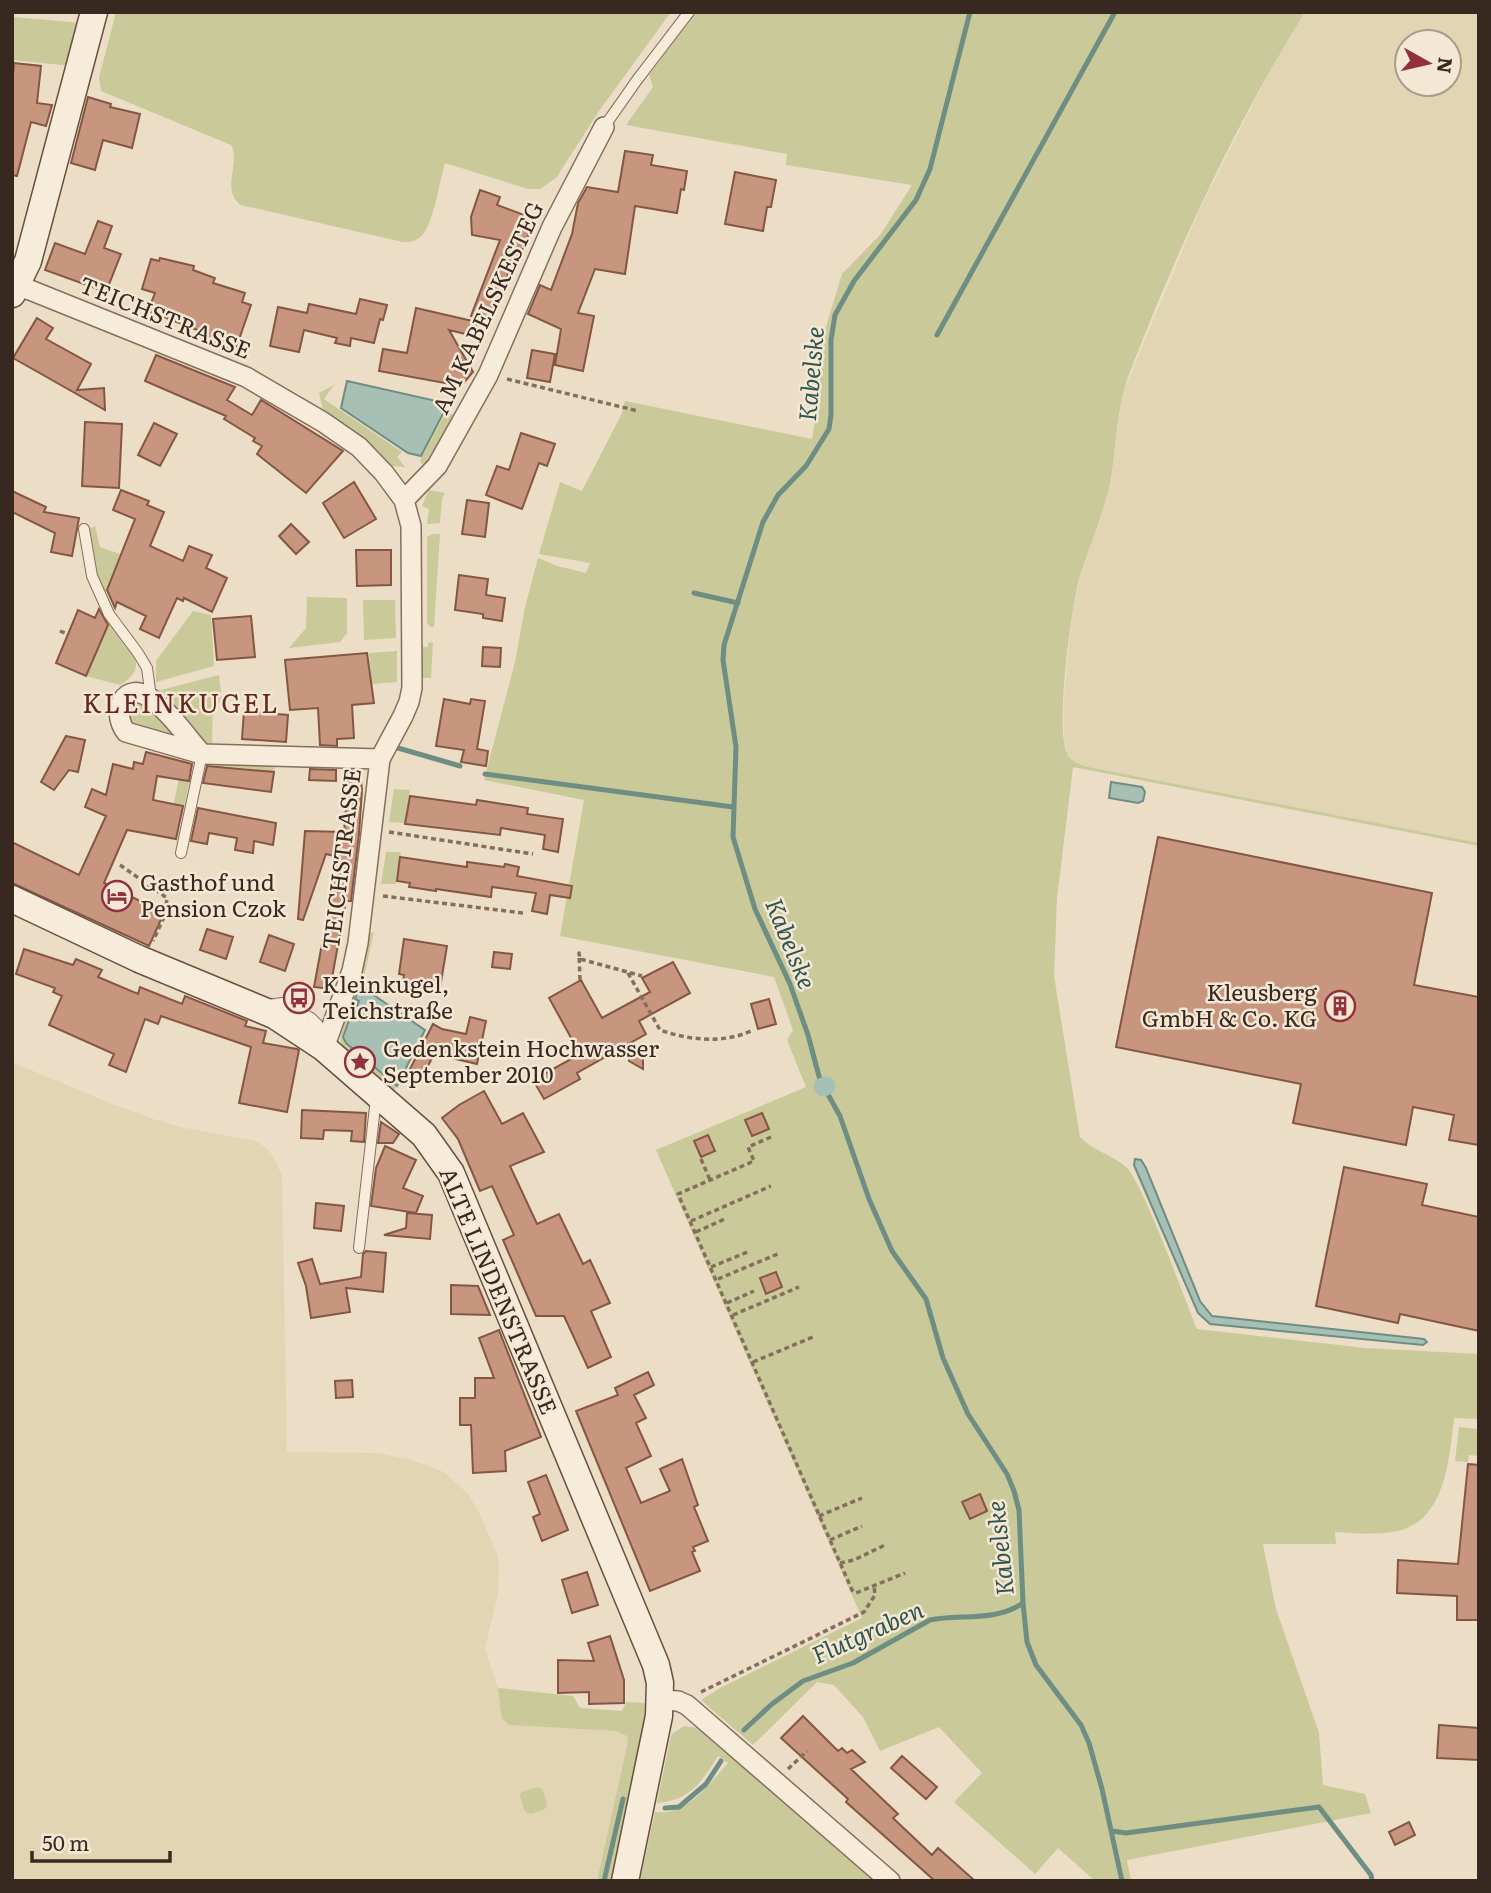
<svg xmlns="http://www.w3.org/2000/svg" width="1491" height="1893" viewBox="0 0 1491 1893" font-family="Literata,serif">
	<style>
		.farmland { fill: #e1d5b4; fill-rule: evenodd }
		.green { fill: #c9c99a }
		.water { fill: #a7c0b6; stroke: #6e8d83; stroke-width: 2 }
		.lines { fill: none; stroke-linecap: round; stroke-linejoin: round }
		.stream { stroke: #6e8d83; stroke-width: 5 }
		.canal { stroke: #a7c0b6; stroke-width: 19 }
		.building { fill: #c8957e; stroke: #845744; stroke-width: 2 }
		.lane-casing { stroke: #866e5d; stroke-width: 12 }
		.street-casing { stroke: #866e5d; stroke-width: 22 }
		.secondary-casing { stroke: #685040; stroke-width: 29 }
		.path { stroke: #866e5d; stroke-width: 3.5; stroke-dasharray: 5 3.5; stroke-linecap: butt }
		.lane { stroke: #f7ebd9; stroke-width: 10 }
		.street { stroke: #f7ebd9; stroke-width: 19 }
		.secondary { stroke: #f7ebd9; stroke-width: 26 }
		.labels { text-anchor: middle; stroke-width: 5; stroke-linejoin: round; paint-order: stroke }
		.street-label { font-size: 23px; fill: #372920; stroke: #f4e8d5 }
		.poi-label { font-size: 23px; fill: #372920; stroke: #f4e8d5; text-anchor: start }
		.water-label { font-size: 24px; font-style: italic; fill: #305650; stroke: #f4e8d5 }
		.quarter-label { font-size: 26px; letter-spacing: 2px; fill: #612822; stroke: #f4e8d5 }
	</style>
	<rect width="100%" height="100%" fill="#ecddc6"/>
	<path class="farmland" d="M1305,12H1479V843L1083,766L1074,761L1067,753L1064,739V696L1072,614L1079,581L1106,501L1123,393L1199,211L1275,61ZM1407,42H1449V84H1407Z
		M12,1062L107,1102L153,1119L180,1127L255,1141L264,1146L273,1156L282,1176L287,1452L378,1453L408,1459L444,1472L468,1494L480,1514L497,1554L499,1564L498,1594L485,1648L498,1688L505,1723L509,1725L616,1731L627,1736L628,1741L597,1881H12Z"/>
	<path class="green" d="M116,12H671L599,111L556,178L540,189H528L445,163C439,181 434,228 419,238C414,242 409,242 403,242L241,205C220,191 241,163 231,145L101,91L99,78Z
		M696,12H1305C1235,124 1179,246 1131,369C1116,406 1117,445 1110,483C1103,516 1089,547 1079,579C1071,608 1055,729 1067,753C1070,760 1077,763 1083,766L1479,843V846L1073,767L1057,898L1054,976L1080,1137C1093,1151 1111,1154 1125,1166C1142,1179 1185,1301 1197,1329L1365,1348L1479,1354V1419L1454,1418C1449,1461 1445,1526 1391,1532C1372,1535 1353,1533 1335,1532L1336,1544H1263L1276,1609L1319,1733L1323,1785L1365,1794L1371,1813L1127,1860L1131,1881H1095L1058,1848L1035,1874L954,1802L982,1773L939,1727L880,1751L863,1717L834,1685L817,1682L753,1745L701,1700L720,1688L862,1618L656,1150L806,1087L787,1040L793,1030L774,977L560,936L584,800L484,780L515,662L525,607L538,558L557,566L586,573L590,563L539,554L560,482L582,491L622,413L625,401L812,439L820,387V346L842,274L880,235L912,185L786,165L787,154L626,125L653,87L649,75Z
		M12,17L83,23L72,66L12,60Z
		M334,385L324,399L402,452L397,457L405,467L392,466L388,464L377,450L324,414L319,393Z
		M446,412L456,416L433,460L422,464L420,461Z
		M429,490L445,493L442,499L440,523L427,524L429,509L422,506Z
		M95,526L100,547L120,554L105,595L94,565L89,529Z
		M433,534H440L434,627H430L427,623V537Z
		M307,597L347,598V633L340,642L289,648L306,628Z
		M363,600H395L396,638L364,640Z
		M193,611L211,615L214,666L156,682V661Z
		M108,623L113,624C129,646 152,666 120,685L86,676Z
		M433,642L431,678H420V647H428V643Z
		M397,651V682L372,684L369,653Z
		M219,675L222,702L213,704L212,746L208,748L157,691Z
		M142,700L178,738L132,730L124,705Z
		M183,759L192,765L182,819L171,816Z
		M207,764H276L274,772Z
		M394,789L410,790L405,823L389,822Z
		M386,852H401L396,884H381Z
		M374,932L362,985L359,983L350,1007L369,934Z
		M344,1021H347L342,1037L345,1044L397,1086L394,1091L362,1065L364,1062L360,1058L357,1061C339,1047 338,1042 344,1021Z
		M1459,1427L1479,1429V1456L1469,1455L1468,1462L1455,1461Z
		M498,1688L573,1696L580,1708L622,1711L626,1702L645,1703L644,1737L612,1881H597L628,1741L627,1736L616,1731L509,1725L502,1719Z
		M684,1726L697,1728L874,1881H640L655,1812C687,1816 708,1785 728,1763L718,1756C701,1783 690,1800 657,1803L670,1740L672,1734Z
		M538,1787L542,1789L547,1803L545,1809L531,1814L525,1812L520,1796L521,1792Z"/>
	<path class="water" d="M347,381L441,402L444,412L421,456L408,453L341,408Z
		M1111,782L1142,787L1145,792L1143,801L1138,803L1109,798Z
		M359,985L425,1030L397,1086L346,1043L343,1037L353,1009V1004L357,1006L359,1001L355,999Z
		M1135,1159L1141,1160L1146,1168L1200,1301L1212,1316L1424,1339L1427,1342L1423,1345L1210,1324L1198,1313L1134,1165Z"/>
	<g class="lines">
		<path class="stream" d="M970,12L930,169L916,200L854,281L835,315L831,340V415L829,429L806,466L778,495L763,522L724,645L723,660L736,747L733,837L755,909L790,984L808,1035L820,1080L840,1116L869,1199L892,1251L926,1299L943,1358L968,1414L1007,1474L1014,1491L1019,1510L1023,1603L1027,1642L1036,1665L1081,1725L1089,1743L1102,1789L1122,1881
			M937,335L1115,12
			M694,593L738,603
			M398,748L460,766
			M485,774L733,807
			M744,1730L772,1704L803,1681L853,1663L930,1620C961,1614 995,1622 1023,1603
			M665,1808L679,1807L706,1784L721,1761
			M1112,1831L1126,1833L1319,1807L1371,1875L1372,1881
			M604,1881L623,1799"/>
		<path class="canal" d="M823,1087L826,1086"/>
	</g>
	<path class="building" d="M14,63L41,66L37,103L52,105L46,126L31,122L17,176L12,175V86Z
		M88,97L111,104L110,107L140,114L132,148L103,140L95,170L71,163Z
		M625,151L653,155L651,165L687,171L684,190L681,189L677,213L635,206L625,274L595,269L578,313L594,316L583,371L555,365L561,329L528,314L540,285L551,290L572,234L578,203L587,187L618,192Z
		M735,172L776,180L771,207H767L763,231L725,224Z
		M480,190L500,197L497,205L535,219L515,267L511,265L491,323L471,316L500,240L472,235L471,217Z
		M98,221L112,226L104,248L121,254L106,292L45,270L55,243L85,254Z
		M160,258L194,266L193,270L215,278L213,283L245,293L242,302L251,305L235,351L197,338L200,331L148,311L155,293L142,289L151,259L159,261Z
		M360,299L387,305L383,320L380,319L374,343L351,338L350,346L335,343L337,338L304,330L299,352L270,346L278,307L307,313L309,304L356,314Z
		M416,308L477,322L474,336L449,330L473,372L461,386L379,371L383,349L407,353Z
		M37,318L53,328L46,339L91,364L77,390L104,388L105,410L13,358Z
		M532,350L555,354L550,382L527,378Z
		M156,355L235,387L227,400L252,415L261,400L343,451L306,493L257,454L262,446L253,441L255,438L224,419L226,416L145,381Z
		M85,422L122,424L119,488L82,486Z
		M154,423L177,434L160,466L138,455Z
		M521,433L555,444L547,466L539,463L522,509L486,495L497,466L509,470Z
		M354,482L376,519L344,538L323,503Z
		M121,490L149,501L147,505L164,512L150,546L183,561L189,546L212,555L206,568L227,578L212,612L184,598L183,601L177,598L159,638L140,629L146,616L117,602L115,608L107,590L135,519L113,510Z
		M12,491L46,507L44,512L79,518L72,556L51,552L55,533L12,512Z
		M467,500L489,503L485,537L462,534Z
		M291,524L309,542L296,554L279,536Z
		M356,550H391V585L357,586Z
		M459,575L488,579L486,595L505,598L502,621L483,618V614L455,610Z
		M99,609L108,625L86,676L56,663L78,610L95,618Z
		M251,616L255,657L217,660L213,619Z
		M483,647L501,648L500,667L482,666Z
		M367,653L374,703L352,705L354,738L337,739V746L320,745L318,708L290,710L285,660Z
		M444,699L470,704L471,699L485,701L477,749L488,751L486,766L461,762L464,750L436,746Z
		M244,711L288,715L286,742L242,739Z
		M66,736L85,740L78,772L69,770L54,790L41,782Z
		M146,752L192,764L189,781L157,776L153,800L183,806L176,839L127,830L104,883L164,913L149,946L12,883V842L79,875L106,816L85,807L92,789L106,795L113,764L133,769L134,762L143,764Z
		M207,766L274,772L271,792L203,783Z
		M310,769L336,770V781L309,780Z
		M349,770L360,771L362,790L359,834L351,901H346L330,989L314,987L338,857L326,854L303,920L298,919L305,831L344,832Z
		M410,796L476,805L477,800L528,808L527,814L563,819L558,852L543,849L545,835L501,828L500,835L405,824Z
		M198,808L276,823L273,845L254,841L253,853L235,850L237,838L209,833L207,844L191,841Z
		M1158,837L1432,893L1414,985L1479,997V1145L1449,1140L1454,1115L1413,1107L1406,1145L1293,1123L1301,1084L1116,1047Z
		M400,857L467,867V862L504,867L505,864L519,867L517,876L572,886L570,898L550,895L547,914L532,911L536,893L492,887L491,897L436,889V891L409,887L410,883L397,881Z
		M207,929L233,937L226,959L200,950Z
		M269,935L294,944L285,971L260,962Z
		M404,939L447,946L440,988L403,982L404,975L399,974Z
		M24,949L73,965L76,959L102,970L98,977L138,994L140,987L182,1004L185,996L247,1021L245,1026L266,1031L263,1043L297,1049L299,1050L287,1112L239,1103L251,1047L161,1016L158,1024L145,1019L126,1072L109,1065L114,1054L49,1025L62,996L53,992L55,988L16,974Z
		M494,952L512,954L510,969L492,967Z
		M673,962L690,993L639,1021L646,1034L577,1073L580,1079L544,1099L533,1080L580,1054L549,998L581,980L602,1018L650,992L642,978Z
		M769,999L776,1024L758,1029L751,1004Z
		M470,1017L486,1021L477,1064L434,1054L423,1076L410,1069L433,1024L442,1029L466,1034Z
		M630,1045L643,1053V1069L629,1061Z
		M484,1091L502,1124L523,1113L544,1152L510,1166L537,1224L559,1214L583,1264L590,1260L610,1303L591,1311L611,1357L588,1368L564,1316H536L503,1240L514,1235L492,1186L480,1191L458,1139L442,1118L459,1105Z
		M302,1110L366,1113L364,1142L351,1141L352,1131L324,1130L323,1139L301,1138Z
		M762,1113L769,1129L752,1136L745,1120Z
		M381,1122L399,1134L393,1143H378Z
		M708,1135L715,1151L701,1157L694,1141Z
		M385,1146L416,1160L403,1188L423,1196L416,1213L371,1206L376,1168Z
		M1344,1167L1427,1184L1422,1205L1479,1217V1331L1400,1314L1398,1323L1316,1306Z
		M316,1203L344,1206L341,1231L314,1228Z
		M407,1213L432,1215L430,1239L384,1235L406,1228Z
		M366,1251L386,1253L383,1292L346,1288L350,1312L311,1318L306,1286L298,1263L312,1259L320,1284L361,1277L363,1254Z
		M776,1272L782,1287L766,1294L760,1278Z
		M451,1285L478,1286L490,1315L451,1314Z
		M499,1330L541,1437L505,1451L506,1471L473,1473L471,1425H460V1398H475V1378H494L479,1338Z
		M648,1372L654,1385L634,1395L646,1418L636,1423L651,1456L626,1468L641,1503L670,1491L660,1469L682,1459L698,1505L694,1507L708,1541L693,1547L695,1551L692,1552L700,1571L650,1591L576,1411L618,1395L615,1388Z
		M352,1380L353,1397L336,1398L335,1381Z
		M1468,1464L1479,1465V1620H1457V1596L1397,1593L1398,1560L1458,1564Z
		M546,1475L568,1530L542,1541L533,1517L540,1514L528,1482Z
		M980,1494L987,1511L970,1519L962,1502Z
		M587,1572L598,1605L572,1613L562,1580Z
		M610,1636L624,1680V1703L589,1704V1692L558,1693V1660L594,1661L588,1643Z
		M803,1716L838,1751L842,1748L847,1753L852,1750L865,1762L851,1769L898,1814L893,1818L932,1855L938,1848L975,1881H935L846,1802L848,1799L781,1738Z
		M1439,1725L1479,1728V1760L1437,1758Z
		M902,1756L937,1787L926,1799L891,1768Z
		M1409,1822L1415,1835L1395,1845L1389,1832Z"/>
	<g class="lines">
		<g class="lane-casing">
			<path id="lane" d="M604,127L637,80L689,12
				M84,529L92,576L109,614L138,653L147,668L151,697
				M181,853L202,754
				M269,1005L282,1003L311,1018L318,1025L322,1041
				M359,1248L376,1098"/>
		</g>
		<g class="street-casing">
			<path id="street" d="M16,287L30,290L246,377L323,422L359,447L384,473L404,500L411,526L412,688L409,702L403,716L380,759L358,943L352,971L324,1048
				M404,500L437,466L488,375L552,227L604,127
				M202,754C186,736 170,712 150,698C125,680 110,711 126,732L202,754L380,759
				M660,1700L678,1701L687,1705L890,1881"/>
		</g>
		<g class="secondary-casing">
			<path id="secondary" d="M12,294L28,261L94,12
				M12,899L139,959L274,1015L324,1048L424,1135L451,1173L656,1665L660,1683L659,1716L625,1881"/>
		</g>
		<path class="path" d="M507,379L638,411
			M60,631L65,633
			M389,832L533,854
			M120,865L167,898L165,915L153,941
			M383,896L523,913
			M628,973L660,1030C689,1040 722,1044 751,1031
			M580,980L579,953L580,959L642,976
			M771,1137L748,1147L754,1161L678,1194L852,1590L856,1593L905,1573
			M701,1159L710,1180
			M691,1221L771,1186
			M696,1232L727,1218
			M711,1267L750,1251
			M718,1279L780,1253
			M727,1303L754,1291
			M733,1315L799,1287
			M753,1362L813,1337
			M819,1516L862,1498
			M830,1540L862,1526
			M840,1563L854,1560L887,1544
			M701,1692L864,1612L875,1595L874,1585
			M788,1769L807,1751"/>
		<use href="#lane" class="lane"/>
		<use href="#street" class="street"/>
		<use href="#secondary" class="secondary"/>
	</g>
	<defs>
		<g id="hotel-ring" transform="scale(1.575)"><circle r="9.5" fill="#f4e8d5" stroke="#92303b" stroke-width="1.5"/><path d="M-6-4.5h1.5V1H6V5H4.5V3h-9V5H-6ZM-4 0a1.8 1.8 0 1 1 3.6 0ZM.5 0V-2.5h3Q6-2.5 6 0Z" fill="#92303b"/></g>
		<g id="bus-ring" transform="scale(1.575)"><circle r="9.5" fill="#f4e8d5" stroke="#92303b" stroke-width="1.5"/><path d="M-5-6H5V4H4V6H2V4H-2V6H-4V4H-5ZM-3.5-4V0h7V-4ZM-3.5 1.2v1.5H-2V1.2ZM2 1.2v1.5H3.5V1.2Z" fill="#92303b"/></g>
		<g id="building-ring" transform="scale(1.575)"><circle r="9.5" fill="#f4e8d5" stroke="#92303b" stroke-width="1.5"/><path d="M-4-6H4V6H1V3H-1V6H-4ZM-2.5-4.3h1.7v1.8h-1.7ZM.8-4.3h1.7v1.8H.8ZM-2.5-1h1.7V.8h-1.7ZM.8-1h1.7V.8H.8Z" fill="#92303b"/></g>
		<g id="sight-ring" transform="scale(1.575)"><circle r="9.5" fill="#f4e8d5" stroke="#92303b" stroke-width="1.5"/><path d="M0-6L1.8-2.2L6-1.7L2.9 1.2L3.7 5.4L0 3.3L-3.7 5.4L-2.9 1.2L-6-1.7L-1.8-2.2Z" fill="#92303b"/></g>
	</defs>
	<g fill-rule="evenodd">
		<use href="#hotel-ring" x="117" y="896"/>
		<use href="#bus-ring" x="299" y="998"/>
		<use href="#building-ring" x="1340" y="1006"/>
		<use href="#sight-ring" x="360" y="1062"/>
	</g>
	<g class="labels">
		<g class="street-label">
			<text transform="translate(488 308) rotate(-65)" y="8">AM KABELSKESTEG</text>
			<text transform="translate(165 318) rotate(22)" y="8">TEICHSTRASSE</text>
			<text transform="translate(342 859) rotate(-83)" y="8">TEICHSTRASSE</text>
			<text transform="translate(498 1291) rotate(67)" y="8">ALTE LINDENSTRASSE</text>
		</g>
		<g class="poi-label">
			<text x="140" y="891">Gasthof und<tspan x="140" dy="26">Pension Czok</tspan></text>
			<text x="322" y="993">Kleinkugel,<tspan x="322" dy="26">Teichstraße</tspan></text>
			<text x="1317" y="1001" text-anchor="end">Kleusberg<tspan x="1317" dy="26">GmbH &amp; Co. KG</tspan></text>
			<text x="383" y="1057">Gedenkstein Hochwasser<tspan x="383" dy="26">September 2010</tspan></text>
		</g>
		<g class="water-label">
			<text transform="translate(812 374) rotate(-85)" y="8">Kabelske</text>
			<text transform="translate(790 944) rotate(68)" y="8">Kabelske</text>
			<text transform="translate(1001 1548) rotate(-96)" y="8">Kabelske</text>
			<text transform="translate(868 1633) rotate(-24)" y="8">Flutgraben</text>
		</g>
		<g class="quarter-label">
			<text x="181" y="713">KLEINKUGEL</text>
		</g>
	</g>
	<rect width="1491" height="1893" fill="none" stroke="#372920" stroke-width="28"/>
	<g transform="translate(1428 63) rotate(98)"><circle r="33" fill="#f4e8d5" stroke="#a89c8d" stroke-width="2"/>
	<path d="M0-5L12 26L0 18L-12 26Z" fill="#92303b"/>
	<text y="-10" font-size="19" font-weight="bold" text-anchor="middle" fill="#372920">N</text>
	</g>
	<path d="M32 1851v10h138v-10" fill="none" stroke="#372920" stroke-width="3.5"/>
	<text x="42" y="1851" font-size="21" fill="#372920" stroke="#f4e8d5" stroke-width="5" paint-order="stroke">50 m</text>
</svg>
